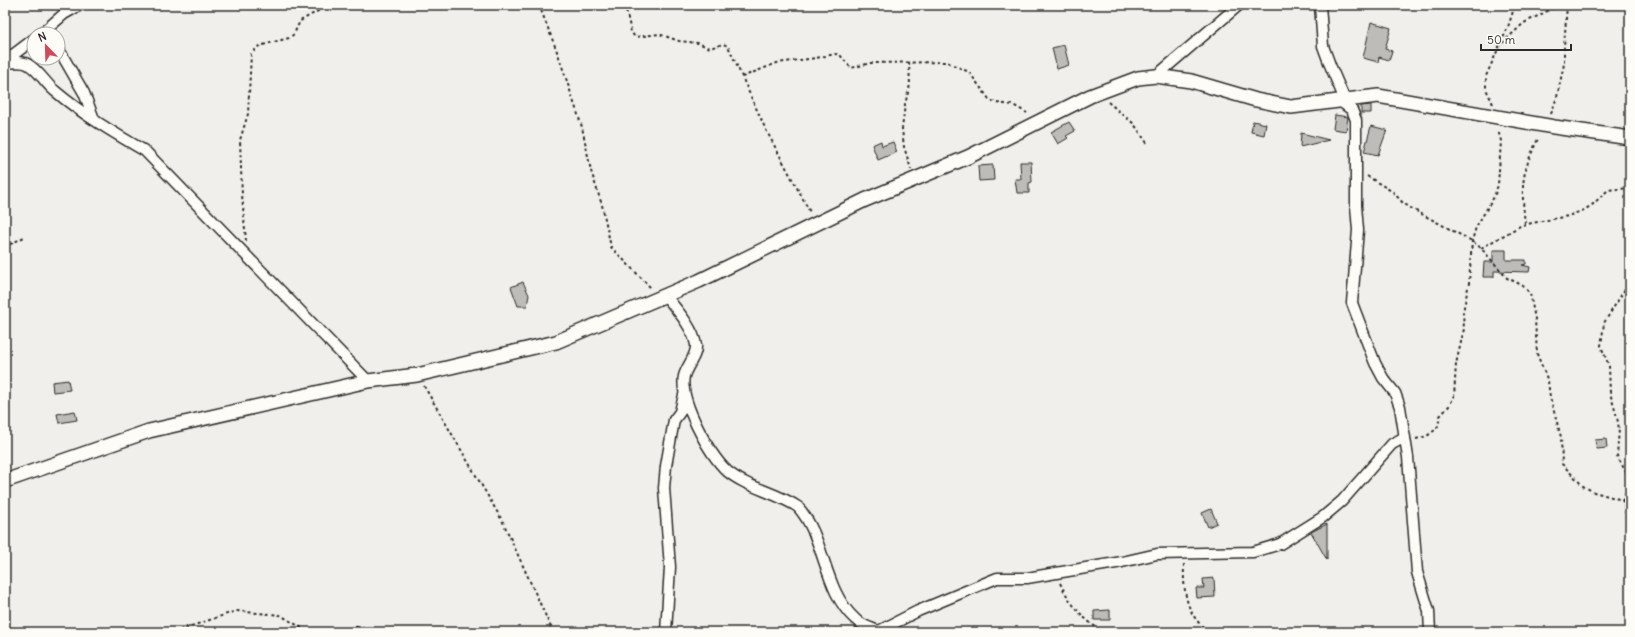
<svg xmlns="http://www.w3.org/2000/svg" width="1635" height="637" viewBox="0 0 1635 637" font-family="Delius,sans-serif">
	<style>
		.building { fill: #bdbcb8; stroke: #2b2b2b }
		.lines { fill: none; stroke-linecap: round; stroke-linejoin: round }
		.minor-casing { stroke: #2b2b2b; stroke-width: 13 }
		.tertiary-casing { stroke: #2b2b2b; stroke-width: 16 }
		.path { stroke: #2b2b2b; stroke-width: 2; stroke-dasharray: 3 3; stroke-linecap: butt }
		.minor { stroke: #fdfcf7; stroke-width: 10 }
		.tertiary { stroke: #fdfcf7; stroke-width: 13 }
	</style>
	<rect width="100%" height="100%" fill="#f0efeb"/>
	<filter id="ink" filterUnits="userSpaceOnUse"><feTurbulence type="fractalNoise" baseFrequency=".025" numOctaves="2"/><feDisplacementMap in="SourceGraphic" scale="8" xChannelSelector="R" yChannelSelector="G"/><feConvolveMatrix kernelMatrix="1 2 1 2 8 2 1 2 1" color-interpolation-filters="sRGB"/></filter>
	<g filter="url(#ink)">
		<path class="building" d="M1371,22L1391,28L1385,49L1392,51L1389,60L1379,57L1378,62L1363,58Z
			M1064,45L1069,65L1057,69L1052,48Z
			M1371,105V113H1361V106Z
			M1335,115L1348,117L1346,131L1333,129Z
			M1253,121L1266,124L1264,135L1251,132Z
			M1069,122L1075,131L1066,136L1068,138L1058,144L1051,132Z
			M1371,126L1387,130L1378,155L1364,152Z
			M1301,133L1329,140L1300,147Z
			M881,141L882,146L893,142L897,152L878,160L872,145Z
			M1020,162H1031L1032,182L1029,183V193H1017L1015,179H1021Z
			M993,165L994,180L979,181L978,166Z
			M1493,250H1506V260H1526V264L1522,265L1530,267L1529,272L1494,271V277H1483L1484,262H1493Z
			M523,282L529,295L527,306H518L511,287Z
			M68,380L70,390L53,392L52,382Z
			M75,411L77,420L59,423L57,414Z
			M1606,439L1607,448L1597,449L1595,440Z
			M1211,509L1217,523L1208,527L1202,513Z
			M1327,524V560L1311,532Z
			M1214,578L1215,597L1197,598L1196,588H1204L1203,579Z
			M1110,610V620H1094V611Z"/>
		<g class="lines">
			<g class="minor-casing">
				<path id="minor" d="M1320,5L1323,46L1330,65L1345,100
					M41,34L64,14L80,5
					M58,48L84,93L94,119
					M5,61L34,39
					M5,63C12,63 23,60 29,65C39,71 46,84 55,91C82,114 114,133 145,151L368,381
					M1156,76L1239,5
					M1340,101L1352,110L1356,120V206L1358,230L1352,303L1375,363L1383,378L1395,393L1400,407L1408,457L1417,572L1429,611L1430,632
					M665,295C676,309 693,327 696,345C697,356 687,365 684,376C679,400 709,454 727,471C747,488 776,492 798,507C826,539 823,590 855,619C862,626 872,628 880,632
					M879,631L918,611L997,578H1027L1056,573L1122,562L1157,554L1253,552L1280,544L1323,517L1342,501L1392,444L1405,437
					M666,632L670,567L664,488L666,466L674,420L680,412L684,395"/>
			</g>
			<g class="tertiary-casing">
				<path id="tertiary" d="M5,481L149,431L368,381L417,375L556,342L699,281L865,200L968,157L1090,96L1138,78L1156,76L1191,81L1256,100L1291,107L1378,96L1554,127L1630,138"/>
			</g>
			<path class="path" d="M539,5L558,54L582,127L591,171L602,205L611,247L651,288
				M625,5L631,32L635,37L659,34L679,41L698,43L710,48L723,44L728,46L766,130L811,214
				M1502,43L1524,23L1559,5
				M909,62L910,85L905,104L902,129L904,147L911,169
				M742,77L777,63L816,58L835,54L840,55L851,68L871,63L947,62L969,72L989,99L996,103L1013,105L1027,113
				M1108,102L1134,124L1147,143
				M1493,104L1486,89V76L1508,27L1515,5
				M1551,114L1557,97L1564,64V47L1567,5
				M1367,176L1393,192L1403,203L1414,210L1472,241L1481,248L1507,278L1522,285L1530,293L1535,319L1537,354L1548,381L1550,397L1561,437L1562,464L1583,486L1594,492L1622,500L1624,504L1630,544
				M1525,224C1521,185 1521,173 1539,137
				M246,241L242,195L240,140L248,114L251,54L259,46L289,38L294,34L300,21L329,5
				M5,247L26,236
				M1481,248L1522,225L1568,216L1584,210L1592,205L1608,190L1630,188
				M424,386L503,522L553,632
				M1416,439L1427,436L1435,430L1438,426L1440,416L1449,406L1454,397L1456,364L1464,329L1463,312L1469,283L1472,241L1476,227L1494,197L1498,185L1501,141L1498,130
				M1623,501L1630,479L1617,456L1619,429L1617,417L1610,393L1609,366L1601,346L1604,323L1630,281
				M1184,564C1183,591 1186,617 1210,632
				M1630,565V574
				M1060,583C1071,605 1083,620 1104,632
				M5,629L12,632
				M174,632L236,611L280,615L309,632
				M338,632C349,625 372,626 383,632"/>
			<use href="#minor" class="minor"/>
			<use href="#tertiary" class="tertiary"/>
		</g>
	</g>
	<rect width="1635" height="637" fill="none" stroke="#fdfcf7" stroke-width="20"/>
	<rect x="10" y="10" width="1615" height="617" fill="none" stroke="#2b2b2b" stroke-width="1.5" filter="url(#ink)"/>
	<g transform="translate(46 46) rotate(337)"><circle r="19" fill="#fdfcf7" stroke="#a9a8a5"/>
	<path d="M0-3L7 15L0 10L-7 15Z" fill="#d1495b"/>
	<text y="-6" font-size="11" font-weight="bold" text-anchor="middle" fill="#2b2b2b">N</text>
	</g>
	<path d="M1481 44v6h90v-6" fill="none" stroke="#2b2b2b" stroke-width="2"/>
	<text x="1487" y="44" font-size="12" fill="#2b2b2b" stroke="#fdfcf7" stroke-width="3" paint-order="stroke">50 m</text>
</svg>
